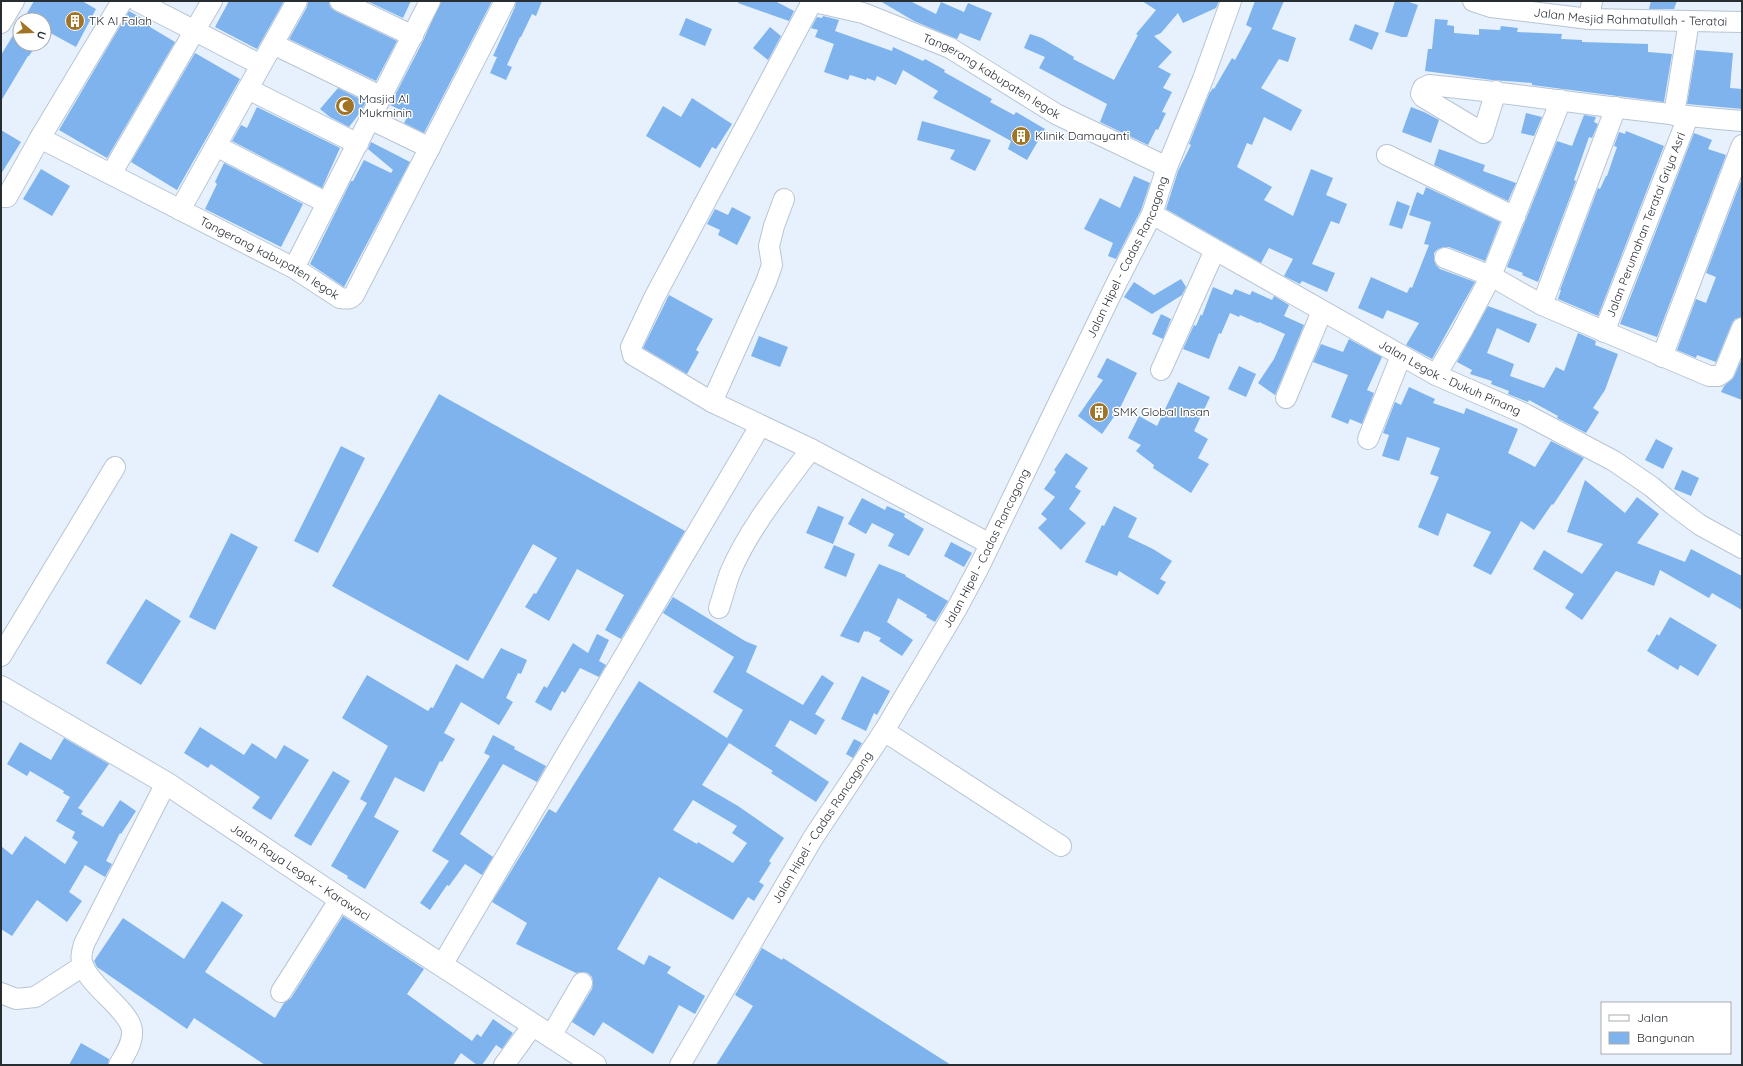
<svg xmlns="http://www.w3.org/2000/svg" width="1743" height="1066" viewBox="0 0 1743 1066" font-family="Quicksand,sans-serif">
	<style>
		.building { fill: #7eb3ed; fill-rule: evenodd }
		.lines { fill: none; stroke-linecap: round; stroke-linejoin: round }
		.minor-casing { stroke: #b8c5d3; stroke-width: 22 }
		.major-casing { stroke: #b8c5d3; stroke-width: 24 }
		.minor { stroke: #fff; stroke-width: 20 }
		.major { stroke: #fff; stroke-width: 22 }
		.labels { text-anchor: middle; stroke-width: 3; stroke-linejoin: round; paint-order: stroke }
		.street-label { font-size: 12px; fill: #282d32; stroke: #fff }
		.poi-label { font-size: 12px; fill: #282d32; stroke: #fff; text-anchor: start }
	</style>
	<rect width="100%" height="100%" fill="#e6f1fd"/>
	<path class="building" d="M34,1H82L96,9L76,47L45,30L44,32V20H23Z
		M229,1H284L257,49L215,27Z
		M308,1H329L330,7L335,11L397,41L376,81L289,39L307,7Z
		M367,1H411L403,18Z
		M441,1H492L424,133L404,123L409,114L390,105L423,41Z
		M516,1H542L536,16L532,14L521,37H520L507,65L512,67L506,80L490,73L497,57L493,56L515,7Z
		M739,1H775L794,11L789,21L738,3Z
		M880,1H910L936,14L941,2L964,12L968,3L992,13L980,41L960,33L957,39L914,21Z
		M1142,1H1219L1216,8L1183,23L1178,13L1161,33L1154,36L1172,52L1158,67L1171,74L1163,88L1172,92L1162,112L1166,113L1158,130L1156,129L1148,145L1100,122L1107,104L1039,68L1045,57L1024,48L1030,34L1042,38L1074,57L1073,59L1114,80L1138,35L1136,34L1156,10Z
		M1255,1H1284L1272,29L1296,38L1288,62L1279,59L1261,88L1302,110L1291,131L1264,117L1252,145L1247,143L1237,167L1272,187L1264,200L1293,216L1311,169L1333,178L1326,195L1347,204L1339,224L1331,221L1312,264L1335,273L1327,292L1302,281L1300,284L1284,276L1293,259L1269,248L1261,263L1166,209L1178,171L1191,145L1189,144L1209,94L1213,88L1214,89L1232,58L1235,60L1252,28L1246,25Z
		M1395,1H1406L1418,5L1407,37H1402L1385,32Z
		M1651,1H1677L1674,9H1649Z
		M129,11L152,24L150,27L175,42L107,158L59,130Z
		M823,16L839,20L835,31L892,51L893,47L923,61L925,59L945,70L944,72L992,99L990,102L1014,115L1016,112L1045,129L1027,160L1008,149L1011,141L933,98L938,91L903,70L896,85L877,76L875,81L867,78L866,80L850,75L848,80L824,72L834,44L815,37L818,30L811,28L817,17L822,18Z
		M686,18L712,29L705,46L679,35Z
		M1435,19L1448,20L1447,25L1454,26V33L1479,35V29L1500,30L1501,26L1518,28L1517,32L1562,34L1561,39L1582,40V42L1648,44V52L1672,54L1664,102L1532,85V83L1492,80L1425,71L1428,49H1432Z
		M20,24V44H37L29,56H28L1,101V55Z
		M1355,24L1379,33L1372,50L1349,40Z
		M770,27L781,36L768,60L753,48Z
		M1696,50L1733,53L1730,88L1742,89V109L1687,104Z
		M195,53L240,79L177,190L131,162Z
		M338,88L366,102L359,114L349,127L330,117L320,109Z
		M692,98L732,124L716,149L712,147L700,168L646,136L663,106L681,117Z
		M257,107L340,148L322,188L232,141L241,125L247,128Z
		M1411,107L1424,112L1439,120L1431,143L1402,132Z
		M1526,113L1542,117L1534,136L1521,133Z
		M1584,115L1596,117L1594,122L1598,124L1592,138L1589,137L1574,180L1576,181L1538,282L1522,275L1523,273L1507,267L1557,141L1572,146Z
		M922,121L991,140L975,171L950,159L955,150L917,140Z
		M1,130L21,142L1,174Z
		M1626,131L1664,146L1598,316L1558,299L1561,290H1560L1598,188L1600,189L1606,176H1607L1617,147L1614,146L1619,132L1625,134Z
		M1694,133L1712,140L1708,149L1726,155L1657,337L1620,324Z
		M371,142L410,162L344,287L310,264L351,181H353L364,160L391,173L393,170L368,149Z
		M1439,149L1485,165L1483,171L1516,183L1508,201L1434,165Z
		M224,163L303,204L281,247L205,209L217,184L215,182Z
		M41,169L70,186L52,216L23,199Z
		M1134,176L1150,183L1141,210L1116,259L1108,256L1113,243L1084,229L1100,198L1120,208Z
		M1742,178V317L1735,319L1732,323L1716,362L1697,355L1696,358L1677,350L1696,299L1706,303L1716,277L1706,273Z
		M1426,187L1500,222L1485,261L1449,247H1444L1438,249L1434,253V260L1436,265L1440,269L1475,282L1432,359L1406,345L1419,323L1387,310L1383,319L1358,308L1371,277L1407,293L1410,287L1412,288L1429,245L1424,244L1431,222L1409,215L1417,192L1423,195Z
		M1397,201L1410,206L1402,229L1389,225Z
		M732,207L751,217L737,245L718,235L720,230L707,224L715,209L728,215Z
		M1181,279L1186,287L1182,295L1152,314L1124,297L1134,282L1154,295Z
		M1213,287L1232,295L1235,289L1250,295L1252,291L1272,300L1274,296L1289,305L1284,316L1304,325L1275,395L1258,383L1274,359L1285,334L1259,322L1258,323L1240,315L1239,317L1230,313L1221,334L1219,333L1209,359L1183,349L1194,325L1196,326L1201,314L1202,316Z
		M669,295L713,319L696,350L699,352L687,374L643,348Z
		M1488,306L1537,324L1529,343L1497,328L1487,353L1514,364L1510,376L1544,388L1556,367L1564,371L1578,333L1596,341L1595,345L1618,354L1605,390L1593,408L1599,412L1586,433L1557,418L1558,416L1529,400L1528,402L1508,394L1509,391L1491,384L1492,381L1470,374L1472,370L1457,362Z
		M1161,314L1171,319L1163,339L1152,334Z
		M759,336L788,347L780,367L751,356Z
		M1349,339L1382,357L1367,390L1374,393L1362,424L1350,419L1348,424L1331,417L1348,375L1313,362L1321,344L1343,352Z
		M1107,358L1137,373L1120,408L1102,434L1078,416L1103,380L1097,377Z
		M1742,358V400L1721,392L1724,386L1734,377Z
		M1239,366L1256,374L1246,397L1228,389Z
		M1178,382L1210,397L1194,431L1208,439L1198,458L1209,464L1191,493L1153,468L1154,465L1136,451L1141,445L1128,438L1139,416L1157,426Z
		M1409,387L1435,399L1433,403L1464,414L1466,408L1518,429L1508,453L1535,467L1551,441L1584,458L1553,505L1552,504L1534,530L1521,521L1491,575L1473,566L1491,532L1447,513L1438,536L1418,527L1439,477L1430,474L1440,448L1407,437L1399,461L1382,456L1389,435L1383,433L1395,402L1401,405Z
		M439,394L685,531L621,639L605,630L624,595L577,569L549,621L525,607L534,593L536,594L557,558L533,544L468,661L332,586Z
		M1656,439L1673,448L1663,469L1645,460Z
		M341,446L365,458L318,553L294,541Z
		M1066,453L1088,468L1075,487L1081,491L1069,509L1086,523L1061,550L1038,528L1047,519L1041,514L1055,497L1044,489L1056,472L1054,470Z
		M1682,470L1699,478L1691,496L1674,489Z
		M1585,480L1625,513L1637,497L1659,514L1637,543L1685,562L1691,549L1742,576V610L1712,593L1709,598L1660,570L1654,586L1616,571L1582,620L1565,608L1574,594L1533,569L1544,550L1582,574L1603,544L1567,532Z
		M862,498L885,510L887,506L905,514L904,517L924,529L909,556L888,546L894,534L872,523L866,534L848,524Z
		M818,506L844,517L833,544L806,533Z
		M1114,506L1137,518L1128,537L1153,549L1172,561L1160,579L1166,582L1158,595L1119,571L1117,576L1085,562L1102,525L1104,526Z
		M231,533L258,547L215,630L189,617Z
		M951,542L972,553L964,567L944,556Z
		M834,545L855,554L846,577L824,568Z
		M879,564L906,575L905,576L948,601L935,622L926,617L927,615L898,598L887,622L913,640L902,656L879,641L881,638L867,631L866,632L864,631L859,643L840,636Z
		M673,597L745,641L757,646L746,672L803,705L822,675L834,683L815,714L825,720L816,735L790,720L775,746L829,782L816,802L771,773L773,771L729,743L702,785L738,806L784,838L769,861L771,863L759,882L764,885L754,901L748,897L733,920L659,877L617,949L644,965L649,955L671,967L667,973L705,996L695,1014L679,1005L653,1054L603,1022L594,1036L572,1022L592,989L593,983L592,977L588,973L582,972L576,973L516,944L527,923L492,902L549,809L556,813L639,681L727,738L743,710L713,692L734,657L663,613ZM693,800L737,826L732,833L747,843L733,863L698,842L697,844L673,830Z
		M146,599L181,621L141,685L106,663Z
		M1670,617L1717,645L1698,676L1680,665L1678,670L1647,651L1657,634L1659,636Z
		M597,634L609,640L599,661L606,665L599,677L580,668L565,693L562,691L551,711L535,702L544,686L547,688L573,643L588,653Z
		M501,648L527,660L521,674L518,673L506,698L513,702L499,725L461,702L444,733L455,739L442,762L440,761L424,792L395,777L374,817L399,831L365,889L347,878L348,876L331,866L367,803L360,799L388,746L342,718L367,675L428,711L431,707L433,708L456,664L483,679Z
		M862,676L890,691L877,715L874,713L866,731L841,719Z
		M200,727L244,755L252,743L276,759L284,745L309,760L271,820L252,808L260,797L211,764L208,768L184,753Z
		M493,735L515,747L514,749L546,766L537,782L503,764L460,834L493,857L482,875L465,864L449,886L447,885L430,910L420,903L449,861L432,851L490,756L484,753Z
		M64,738L109,764L78,808L83,811L81,814L103,827L120,800L136,811L121,834L120,833L106,861L112,864L105,877L85,865L69,892L82,901L67,922L37,900L12,936L1,929V846L12,855L25,836L65,864L78,842L72,838L75,832L56,821L70,797L63,793L64,791L30,771L27,776L7,764L20,742L51,760Z
		M854,739L862,743L853,758L846,754Z
		M333,771L350,781L311,846L294,836Z
		M222,901L243,915L205,972L275,1018L284,1003L291,998L343,916L424,969L407,994L472,1041L477,1034L481,1037L493,1019L513,1033L502,1049L496,1045L482,1065H477L461,1053L453,1065H265L194,1018L187,1029L97,967L94,961L123,918L184,959Z
		M762,948L782,960L783,958L951,1065H716L753,1006L735,995Z
		M81,1043L109,1059L108,1065H69Z"/>
	<g class="lines">
		<g class="minor-casing">
			<g id="minor">
				<path d="M137,1L261,65"/>
				<path d="M340,1L413,36"/>
				<path id="s1" d="M810,1L863,13L950,48L1056,114L1167,167"/>
				<path id="s2" d="M1473,1L1491,7L1589,19L1742,22"/>
				<path d="M812,2L654,298L631,347L633,355L712,402L811,449L990,544"/>
				<path d="M1589,19L1592,1"/>
				<path d="M1,23L14,1"/>
				<path d="M273,44L382,97"/>
				<path d="M248,89L358,144"/>
				<path d="M1496,91L1483,133L1423,97L1421,94L1423,88L1429,85C1534,95 1637,113 1742,121"/>
				<path d="M1674,115L1689,21"/>
				<path d="M370,119L430,148"/>
				<path id="s3" d="M40,138L294,268L340,298C347,299 351,300 355,293L505,1"/>
				<path d="M216,146L327,203"/>
				<path d="M1387,155L1515,217"/>
				<path d="M111,174L212,1"/>
				<path d="M1,196L4,197H7L40,138L122,1"/>
				<path d="M180,210L297,1"/>
				<path id="s4" d="M1152,214L1436,375L1525,414L1614,461L1652,487L1672,504L1700,525L1742,548"/>
				<path d="M1445,258L1491,276L1542,305L1709,376H1718L1724,372L1742,328"/>
				<path d="M294,268L430,1"/>
				<path d="M1542,305L1616,107"/>
				<path id="s5" d="M1604,332L1688,117"/>
				<path d="M1662,357L1742,145"/>
				<path d="M1161,370L1215,250"/>
				<path d="M1436,375L1462,331L1491,276L1561,100"/>
				<path d="M1286,398L1322,311"/>
				<path d="M712,402L766,282L772,265L769,246L774,226L784,199"/>
				<path d="M1368,439L1401,356"/>
				<path d="M719,608C723,596 726,584 730,573C749,528 782,488 811,449"/>
				<path d="M1,656L115,467"/>
				<path d="M884,731L1061,846"/>
				<path d="M442,965L760,426"/>
				<path d="M281,992L340,899"/>
				<path d="M1,993L16,999L35,997L83,966"/>
				<path d="M551,1036L582,983"/>
				<path d="M119,1065C125,1054 133,1043 132,1031C131,1011 90,987 83,965C80,959 82,951 84,944L166,783"/>
				<path d="M504,1065L533,1025"/>
				<path id="s6" d="M680,1065L813,838L884,731L956,610L979,567L1117,282L1152,214L1167,167L1203,79L1231,1"/>
			</g>
		</g>
		<g class="major-casing">
			<g id="major">
				<path id="s7" d="M1,687L166,783L340,899L595,1065"/>
			</g>
		</g>
		<use href="#minor" class="minor"/>
		<use href="#major" class="major"/>
	</g>
	<defs>
		<g id="building-disc" transform="scale(1)"><circle r="9.5" fill="#a17325" stroke="#fff"/><path d="M-4-6H4V6H1V3H-1V6H-4ZM-2.5-4.3h1.7v1.8h-1.7ZM.8-4.3h1.7v1.8H.8ZM-2.5-1h1.7V.8h-1.7ZM.8-1h1.7V.8H.8Z" fill="#fff"/></g>
		<g id="mosque-disc" transform="scale(1)"><circle r="9.5" fill="#a17325" stroke="#fff"/><path d="M3.5-4.9A6 6 0 1 0 3.5 4.9A5 5 0 1 1 3.5-4.9Z" fill="#fff"/></g>
	</defs>
	<g fill-rule="evenodd">
		<use href="#building-disc" x="75" y="21"/>
		<use href="#mosque-disc" x="345" y="106"/>
		<use href="#building-disc" x="1021" y="136"/>
		<use href="#building-disc" x="1099" y="412"/>
	</g>
	<g class="labels">
		<g class="street-label">
			<text dy="4" stroke="none"><textPath href="#s2" startOffset="159">Jalan Mesjid Rahmatullah - Teratai</textPath></text>
			<text dy="4" stroke="none"><textPath href="#s1" startOffset="198">Tangerang kabupaten legok</textPath></text>
			<text dy="4" stroke="none"><textPath href="#s5" startOffset="115">Jalan Perumahan Teratai Griya Asri</textPath></text>
			<text dy="4" stroke="none"><textPath href="#s6" startOffset="925">Jalan Hipel - Cadas Rancagong</textPath></text>
			<text dy="4" stroke="none"><textPath href="#s3" startOffset="259">Tangerang kabupaten legok</textPath></text>
			<text dy="4" stroke="none"><textPath href="#s4" startOffset="340">Jalan Legok - Dukuh Pinang</textPath></text>
			<text dy="4" stroke="none"><textPath href="#s6" startOffset="601">Jalan Hipel - Cadas Rancagong</textPath></text>
			<text dy="4" stroke="none"><textPath href="#s6" startOffset="277">Jalan Hipel - Cadas Rancagong</textPath></text>
			<text dy="4" stroke="none"><textPath href="#s7" startOffset="352">Jalan Raya Legok - Karawaci</textPath></text>
		</g>
		<g class="poi-label">
			<text x="89" y="25">TK Al Falah</text>
			<text x="359" y="103">Masjid Al<tspan x="359" dy="14">Mukminin</tspan></text>
			<text x="1035" y="140">Klinik Damayanti</text>
			<text x="1113" y="416">SMK Global Insan</text>
		</g>
	</g>
	<rect width="1743" height="1066" fill="none" stroke="#282d32" stroke-width="4"/>
	<rect x="1601" y="1002" width="130" height="52" fill="#ffffff" stroke="#a9abad"/>
	<rect x="1609" y="1015" width="20" height="6" fill="#ffffff" stroke="#a9abad"/>
	<text x="1637" y="1022" font-size="12" fill="#282d32">Jalan</text>
	<rect x="1609" y="1032" width="20" height="12" fill="#7eb3ed" stroke="#a9abad"/>
	<text x="1637" y="1042" font-size="12" fill="#282d32">Bangunan</text>
	<g transform="translate(32 32) rotate(109)"><circle r="19" fill="#ffffff" stroke="#a9abad"/>
	<path d="M0-3L7 15L0 10L-7 15Z" fill="#a17325"/>
	<text y="-6" font-size="11" font-weight="bold" text-anchor="middle" fill="#282d32">U</text>
	</g>
</svg>
